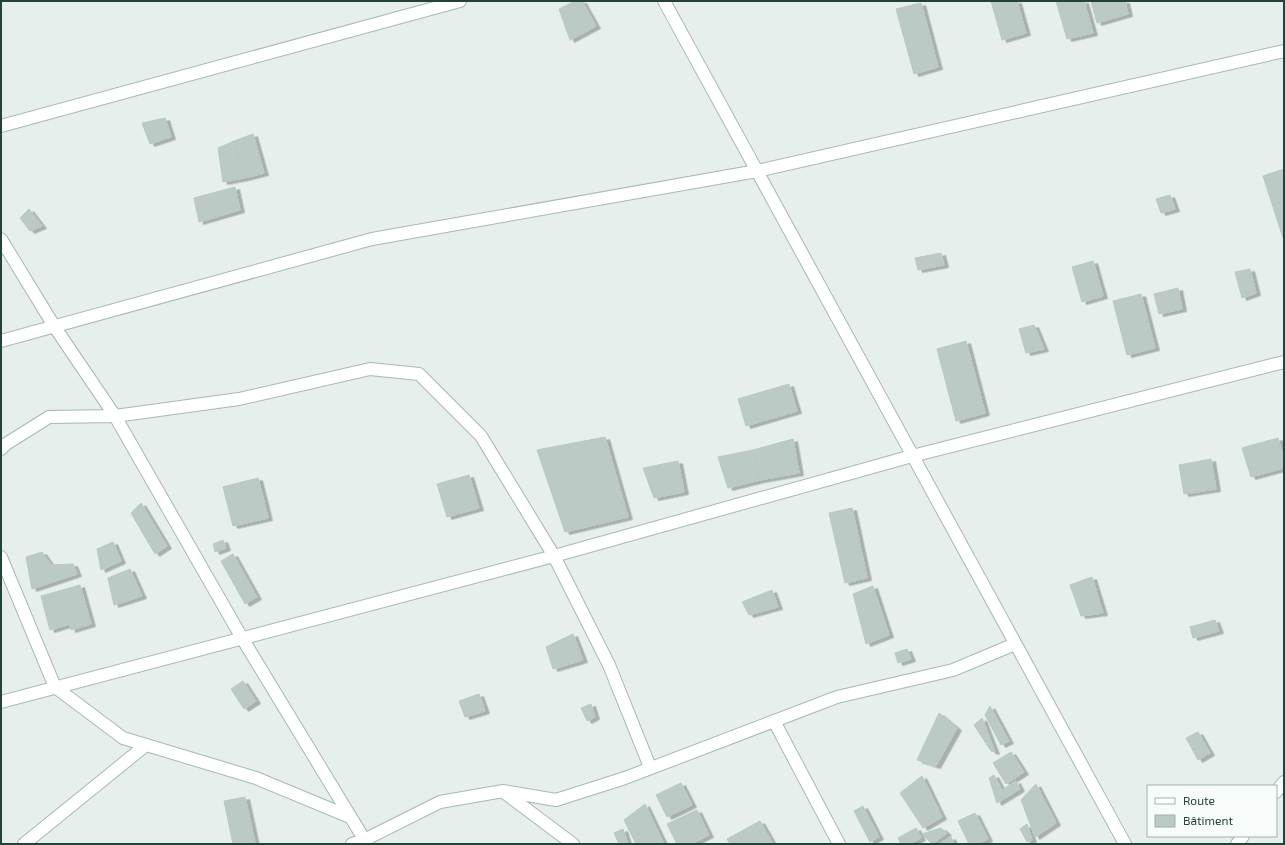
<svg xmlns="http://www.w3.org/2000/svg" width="1285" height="845" viewBox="0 0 1285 845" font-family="'Exo 2',sans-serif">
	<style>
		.building { fill: #bbcac4; stroke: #b8c9c2; filter: url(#shadow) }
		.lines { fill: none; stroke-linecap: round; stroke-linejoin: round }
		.minor-casing { stroke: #a8b8b2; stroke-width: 14 }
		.minor { stroke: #fff; stroke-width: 12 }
	</style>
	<defs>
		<filter id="shadow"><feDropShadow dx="4.5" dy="2.5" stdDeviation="0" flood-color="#0004"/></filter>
	</defs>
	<rect width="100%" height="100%" fill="#e6efeb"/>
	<path class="building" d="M575,1H582L596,26L570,40L559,9Z
		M991,1H1017L1026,33L1002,40Z
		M1056,1H1084L1093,33L1067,39Z
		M1091,1H1125L1128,14L1097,23Z
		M921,3L938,67L914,74L896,9Z
		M165,118L171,137L150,144L142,123Z
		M253,134L264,173L244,178L234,141Z
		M234,141L244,178L223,182L218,148Z
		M1284,169V241L1263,176Z
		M235,187L240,210L199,222L194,198Z
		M1170,195L1175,209L1161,213L1156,199Z
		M29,209L42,226L30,231L20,218Z
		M941,253L944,265L918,270L915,258Z
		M1093,261L1103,296L1082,302L1072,267Z
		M1250,269L1256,293L1242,298L1235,272Z
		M1178,288L1182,309L1159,314L1154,294Z
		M1141,294L1155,348L1127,355L1113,301Z
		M1034,325L1044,349L1026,353L1019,329Z
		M966,341L985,413L956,421L937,349Z
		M789,384L797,411L746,426L738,399Z
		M605,437L628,517L565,532L537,450Z
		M1278,438L1284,459V468L1251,477L1242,448Z
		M793,439L799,473L760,480L753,450Z
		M753,450L760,480L728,488L718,457Z
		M1211,459L1216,489L1184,494L1179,465Z
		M678,461L684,492L654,498L643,468Z
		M469,475L479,508L447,517L437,484Z
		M258,478L268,518L233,526L223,487Z
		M141,503L167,546L155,554L131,513Z
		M852,508L867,578L845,583L829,513Z
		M223,540L226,548L215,552L213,544Z
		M113,542L121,561L101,570L97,549Z
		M42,552L51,565L73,564L77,574L32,589L26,557Z
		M233,554L257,597L245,604L221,561Z
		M130,569L142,596L114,605L108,578Z
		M1092,577L1103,613L1081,616L1070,585Z
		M80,585L91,624L71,630L70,624L50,630L41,596Z
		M873,586L889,635L866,644L853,594Z
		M772,590L778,607L749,615L742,602Z
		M1215,620L1219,631L1193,638L1190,627Z
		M573,634L583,660L553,669L546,647Z
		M907,649L911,659L898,663L895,653Z
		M243,681L256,701L244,709L231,689Z
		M479,694L485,711L465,717L459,701Z
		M591,704L595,717L587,721L581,708Z
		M990,706L1009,741L1001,745L985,715Z
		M939,713L957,728L936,766L917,760Z
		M982,718L995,752L991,751L974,725Z
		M1198,732L1210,753L1198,760L1186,738Z
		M1011,752L1024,772L1006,784L993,763Z
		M994,775L1002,790L1016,781L1020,789L997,803L989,778Z
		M922,776L942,817L923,828L900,793Z
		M681,783L692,805L667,817L656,795Z
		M1036,784L1056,823L1035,837L1021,800Z
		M245,797L255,843L248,844H233L224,801Z
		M645,804L664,844H636L624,820Z
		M863,806L879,837L870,842L854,811Z
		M697,810L709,835L691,844H677L667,824Z
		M975,813L988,839L977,844H969L958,821Z
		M760,821L773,844H730L727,839Z
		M1027,824L1032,840L1027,842L1020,829Z
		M916,828L921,838L909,844H901L898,838Z
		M941,828L947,833L932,844L922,834Z
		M623,829L628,844H619L614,833Z
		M951,837L954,844H939Z"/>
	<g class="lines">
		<g class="minor-casing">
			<path id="minor" d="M664,1L1125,844
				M1,126L460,1
				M1,239L54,326L115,416L242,638L367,844
				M1,341L372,239L757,171L1284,51
				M1,449L6,444L49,417L115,416L239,399L370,369L419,374L481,436L554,556L609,665L650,767
				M1,557L55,687L123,738L256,778L350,817
				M1,702L554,556L912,456L1284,362
				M774,721L839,844
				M1276,792L1284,782
				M505,793L573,844
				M24,844L146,745
				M352,844L364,840L440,802L503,791L556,800L625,778L837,697L953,670L1015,644
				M1237,844L1243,836"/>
		</g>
		<use href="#minor" class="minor"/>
	</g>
	<rect width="1285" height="845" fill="none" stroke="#24423a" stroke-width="4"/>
	<rect x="1147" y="785" width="130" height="52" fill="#f7fbf9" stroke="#a3b1ad"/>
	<rect x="1155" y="798" width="20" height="6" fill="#ffffff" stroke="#a3b1ad"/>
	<text x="1183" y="805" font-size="12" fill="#24423a">Route</text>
	<rect x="1155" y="815" width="20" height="12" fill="#bbcac4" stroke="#a3b1ad"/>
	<text x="1183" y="825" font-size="12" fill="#24423a">Bâtiment</text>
</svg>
